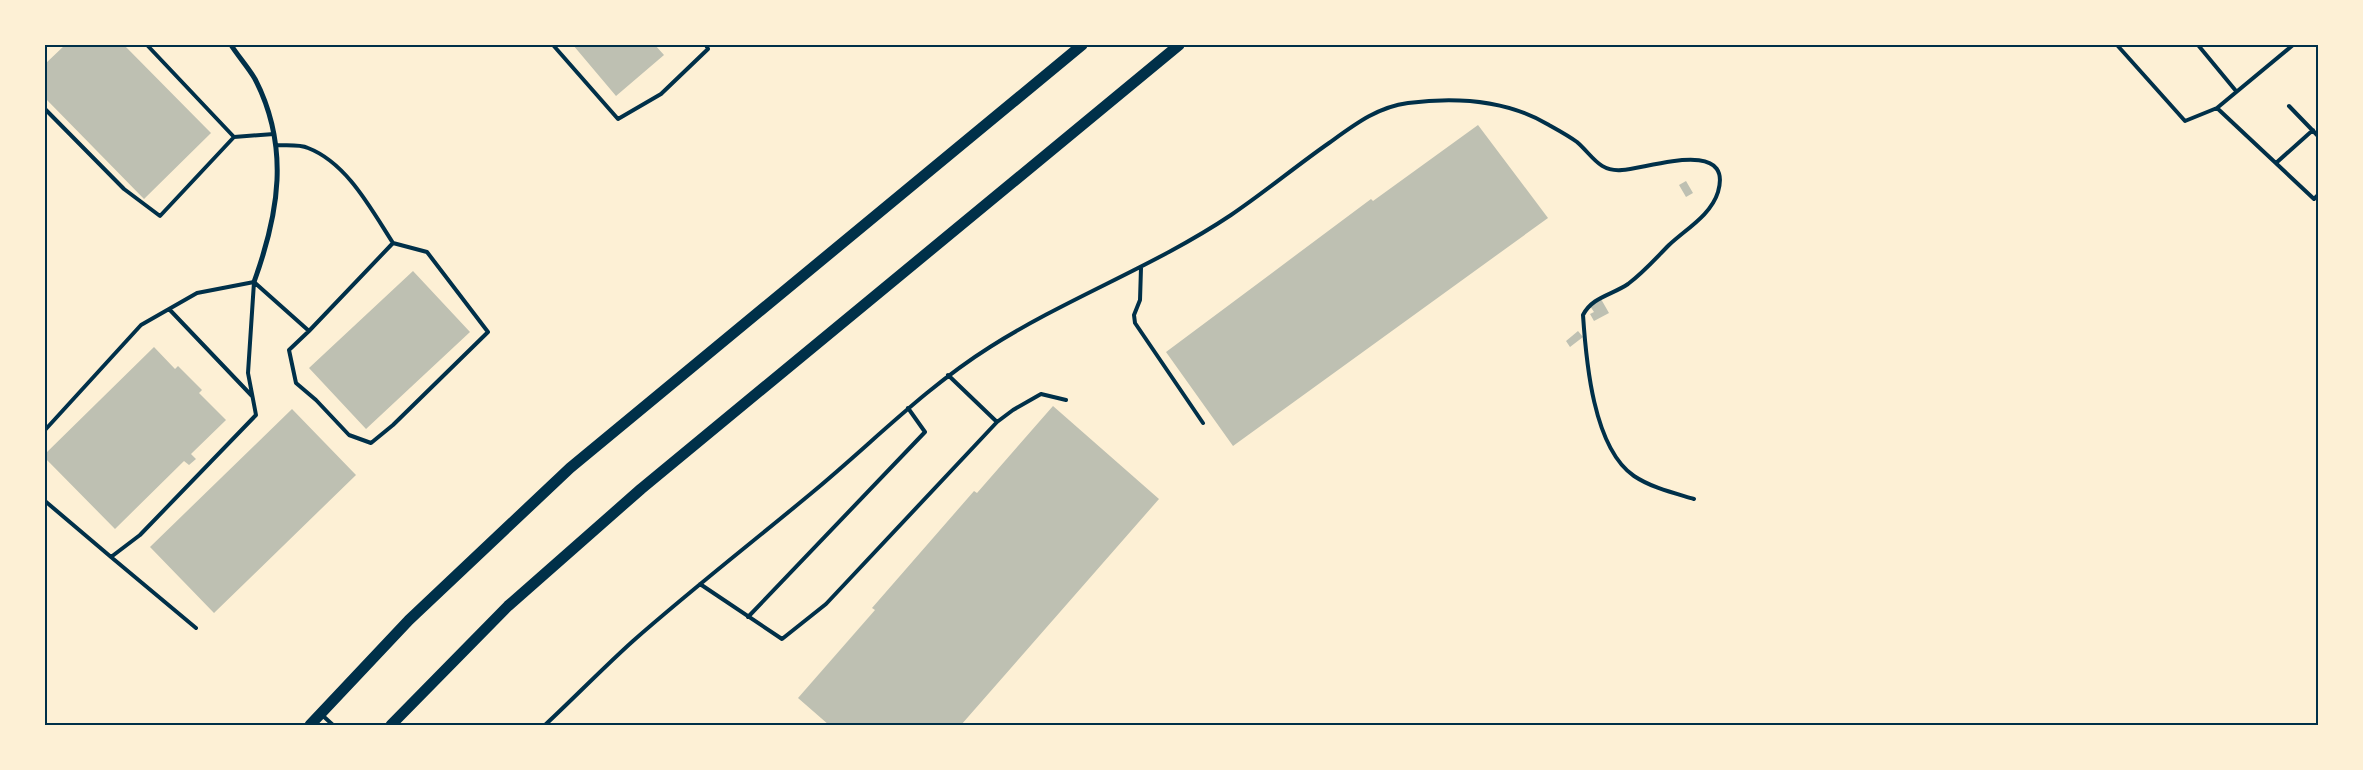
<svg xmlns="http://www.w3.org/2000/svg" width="2363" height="770" viewBox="0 0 2363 770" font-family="Roboto,sans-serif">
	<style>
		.building { fill: #bec0b2 }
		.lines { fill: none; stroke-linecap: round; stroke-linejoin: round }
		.service { stroke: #003049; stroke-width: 4 }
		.minor { stroke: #003049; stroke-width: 5 }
		.trunk { stroke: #003049; stroke-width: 11 }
		.neatline { fill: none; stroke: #003049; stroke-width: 2 }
	</style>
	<rect width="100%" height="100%" fill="#fdf0d5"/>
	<path class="building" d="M65,45H124L211,133L144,199L45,98V64Z
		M573,45H655L664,55L616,96Z
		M1478,125L1548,218L1233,446L1166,352L1371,199L1373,201Z
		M1686,181L1693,193L1686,197L1679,185Z
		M413,271L470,332L366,429L309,368Z
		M1601,299L1609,313L1594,321L1590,314L1594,312L1590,306Z
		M1578,331L1583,337L1570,347L1566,341Z
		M154,347L175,369L178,366L202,390L199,393L226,420L191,454L196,459L189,465L184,461L115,529L45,458V454Z
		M1053,406L1159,499L961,725H829L798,698L875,610L872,608L974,491L977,493Z
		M292,409L356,475L214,613L150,547Z"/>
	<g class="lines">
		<path class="service" d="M147,45L234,137L274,134
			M553,45L618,119L661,94L708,49L706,45
			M2117,45L2185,121L2217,108
			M2198,45L2236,91
			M2293,45L2217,108L2314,199L2318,195
			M2289,106L2318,136
			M45,109L124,189L160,216L234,137
			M2276,163L2313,130
			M1141,268L1140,300L1134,315L1135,323L1203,423
			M254,282L309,331L393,243C371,209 347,163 308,148C299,144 286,146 276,145
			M169,309L252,396
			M309,331L289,350L296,383L316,400L349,435L371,443L393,425L488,332L427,252L393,243
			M997,422L1013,410L1041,394L1066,400
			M45,430L141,325L197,293L254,282
			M45,501L111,557L140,535L256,415L248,373L254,282
			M111,557L196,628
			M700,584L782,639L826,604L997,422L948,375
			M748,617L925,432L908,408
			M322,715L333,725
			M545,725C575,697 603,668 633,641C692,589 754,541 814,491C873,442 925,388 990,347C1067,298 1155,266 1231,215C1265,192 1296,166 1329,143C1354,125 1377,107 1408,103C1455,97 1507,100 1549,125C1558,130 1569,136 1577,142C1593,156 1599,172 1622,170C1646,169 1734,137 1718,192C1711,215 1686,229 1669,245C1656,258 1644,272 1628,284C1612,295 1592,297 1583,315C1586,360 1593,448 1634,476C1652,488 1674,493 1694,499"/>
		<path class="minor" d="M231,45C238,56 248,67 255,79C290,147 279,213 254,282"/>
		<path class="trunk" d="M310,725L409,620L570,468L1082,45
			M391,725L508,606L641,489L1179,45"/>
	</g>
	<rect width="2363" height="770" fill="none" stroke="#fdf0d5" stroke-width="92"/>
	<rect x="46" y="46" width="2271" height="678" class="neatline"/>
</svg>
